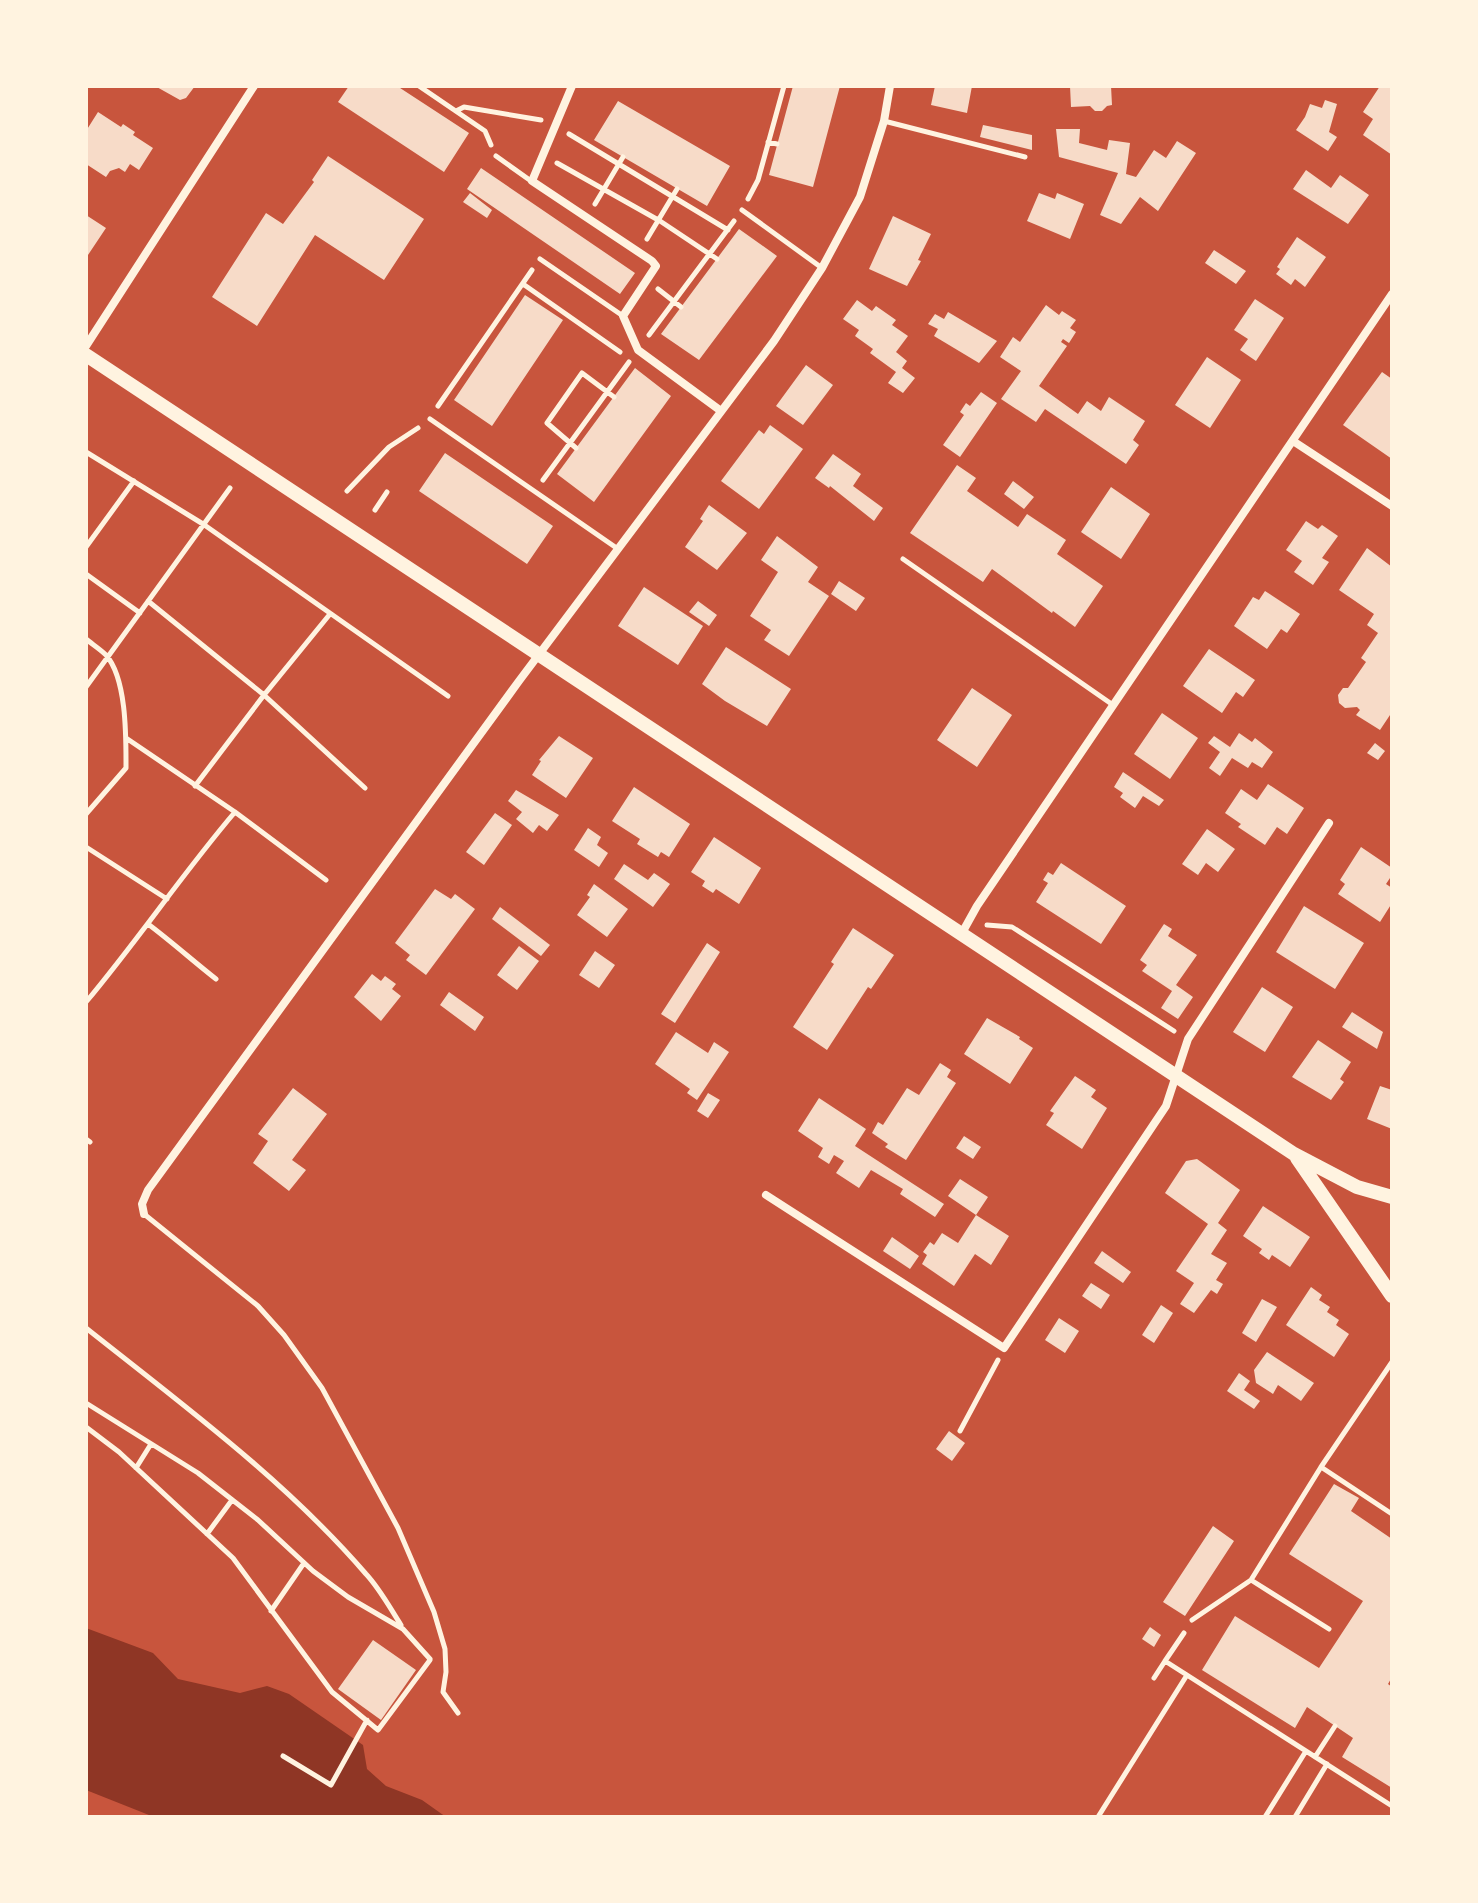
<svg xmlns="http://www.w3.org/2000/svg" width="1478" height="1903" viewBox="0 0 1478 1903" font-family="'Golos Text',sans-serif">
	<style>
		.water { fill: #8f3625 }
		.building { fill: #f7dbc8 }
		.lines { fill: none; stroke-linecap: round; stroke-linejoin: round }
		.path { stroke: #fff3e0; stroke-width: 5 }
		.service { stroke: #fff3e0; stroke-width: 5 }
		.minor { stroke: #fff3e0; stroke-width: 8 }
		.tertiary { stroke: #fff3e0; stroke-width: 14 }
	</style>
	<rect width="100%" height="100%" fill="#c8553d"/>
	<path class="water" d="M86,1628L153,1653L178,1679L240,1693L267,1686L289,1694L363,1745L367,1769L386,1786L422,1800L446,1817H154L86,1790Z"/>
	<path class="building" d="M155,86H195L186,98L180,100Z
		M349,86H397L469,133L444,172L338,102Z
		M793,86H840L813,187L769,175Z
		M935,86H972L967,113L931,105Z
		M1070,86H1111L1112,105L1107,106L1102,111H1095L1090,106L1071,107Z
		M1380,86H1392V155L1363,135L1373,119L1363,112Z
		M1325,100L1337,104L1329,132L1337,137L1328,151L1296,130L1305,117L1310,104L1322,108Z
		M618,101L730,166L707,206L594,140Z
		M98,112L121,127L123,124L135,132L133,135L153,148L139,170L130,164L125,172L119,168L110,171L106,177L86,164V131Z
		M983,125L1032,135V150L980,137Z
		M1056,129H1080L1079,143L1107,150L1109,140L1130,143L1126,174L1136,177L1154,150L1166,158L1177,141L1196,153L1158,211L1140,197L1121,224L1100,215L1118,173L1059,157Z
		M328,156L424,219L384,280L315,235L257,326L212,297L266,213L283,224L314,182L312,180Z
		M481,168L635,273L620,294L467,189Z
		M1306,170L1331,188L1340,175L1369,195L1348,224L1293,189Z
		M470,193L492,210L487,218L463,202Z
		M1039,193L1055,199L1057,193L1084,204L1070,239L1027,221Z
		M86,215L106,228L86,258Z
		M893,216L931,234L918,260L921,261L907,286L869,269Z
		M739,229L777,256L699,360L661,334Z
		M1297,237L1326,257L1305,287L1295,279L1291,285L1276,274L1280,269L1277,267Z
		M1214,250L1246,271L1236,284L1205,263Z
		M525,295L563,320L492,426L454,400Z
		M1255,299L1284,318L1256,361L1240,350L1248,339L1234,330Z
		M857,300L872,311L876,306L896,320L892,325L908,336L896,352L907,361L902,368L915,378L903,393L888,383L896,372L870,353L873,349L855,336L859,330L843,319Z
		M1046,305L1059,315L1062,311L1076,320L1070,328L1076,332L1069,343L1063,339L1061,342L1067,346L1039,386L1078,414L1087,401L1101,411L1109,397L1145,421L1133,440L1139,445L1126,464L1045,409L1036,422L1001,399L1021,371L1000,357L1013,337L1020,342Z
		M948,312L997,341L979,363L934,336L938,329L928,324L935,314L944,319Z
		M1207,357L1241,380L1210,428L1175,405Z
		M806,365L833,385L803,425L776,406Z
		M635,368L671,396L594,502L557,474Z
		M1382,372L1392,379V459L1343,425Z
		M981,392L997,403L960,457L943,445L964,415L960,412L966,403L970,406Z
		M770,425L803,449L759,509L721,481L759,430L764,434Z
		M445,453L553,526L527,564L419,491Z
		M833,454L861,474L853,486L883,508L874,521L830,486L829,488L815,478Z
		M957,465L976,478L967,491L1018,527L1027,514L1066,540L1057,554L1103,586L1075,627L1053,611L1052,613L992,569L983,582L910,533Z
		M1013,481L1034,497L1024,509L1004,494Z
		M1111,487L1150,514L1121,559L1081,532Z
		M709,505L747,533L717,570L685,547L703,521L700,519Z
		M1306,521L1318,529L1322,525L1338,536L1322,558L1329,562L1313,585L1294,572L1302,561L1286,550Z
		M777,536L818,567L808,582L829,596L789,656L764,640L771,630L750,616L778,572L761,560Z
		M1367,548L1392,567V712L1380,730L1356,715L1360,710L1357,707L1345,708L1339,703L1338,695L1343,688H1348L1366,662L1361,658L1378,633L1367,625L1374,614L1339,590Z
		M839,581L865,598L856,611L831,594Z
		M644,587L703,626L678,665L618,626Z
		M1265,591L1300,614L1287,633L1281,629L1267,649L1234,626L1253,597L1259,600Z
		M698,601L717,615L709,626L689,612Z
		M726,647L791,689L767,726L725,701L702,684Z
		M1209,649L1255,680L1243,697L1236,692L1222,713L1183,686Z
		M972,688L1012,715L977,767L937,740Z
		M1162,713L1198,738L1170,779L1134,754Z
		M1239,733L1252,742L1255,738L1273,752L1262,768L1252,762L1248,768L1232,758L1220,776L1209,768L1220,752L1208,743L1214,736L1230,747Z
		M559,736L593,758L566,798L532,775L541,761L539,760Z
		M1375,743L1385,751L1378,760L1367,753Z
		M1123,772L1164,800L1159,806L1143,796L1135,808L1120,797L1123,793L1114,787Z
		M1268,784L1304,808L1287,834L1277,827L1265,845L1238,827L1241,824L1225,813L1241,789L1257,800Z
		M634,787L690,824L669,857L661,852L658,857L637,844L640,839L612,821Z
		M516,790L559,815L547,831L539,825L533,833L516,819L522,812L508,801Z
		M495,813L512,825L484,865L466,852Z
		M588,828L601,837L597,845L608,853L599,867L574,850Z
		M1207,829L1235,849L1218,872L1206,863L1198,875L1182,864Z
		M714,837L761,868L739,904L716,889L713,893L702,886L705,881L691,872Z
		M1361,847L1392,868V875L1386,884L1392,888V903L1380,922L1338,894L1345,884L1340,880Z
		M1061,863L1126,906L1101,944L1036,902L1048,883L1043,880L1048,872L1053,875Z
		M624,864L648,880L654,873L670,884L653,907L614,879Z
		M594,884L628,909L607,937L577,915L590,897L587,895Z
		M435,889L451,899L455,894L475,909L426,975L406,960L410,955L395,943Z
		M1304,906L1364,943L1335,989L1276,952Z
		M500,907L550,945L541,956L492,919Z
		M1164,924L1172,929L1168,936L1197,955L1176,985L1193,997L1178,1019L1161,1008L1172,991L1142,971L1147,965L1140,960Z
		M853,928L894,955L871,989L868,987L827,1050L793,1027L834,964L831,962Z
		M707,943L720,952L675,1023L661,1014Z
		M519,946L539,961L517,990L497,975Z
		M595,951L615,965L599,988L579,975Z
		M372,974L381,981L385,976L396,984L392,989L401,996L381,1021L354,997Z
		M1262,987L1293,1007L1265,1052L1233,1032Z
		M449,992L484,1017L475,1031L440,1005Z
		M1352,1012L1383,1032L1377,1049L1342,1027Z
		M987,1018L1020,1037L1019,1039L1033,1048L1010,1084L964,1054Z
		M676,1032L708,1053L714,1042L729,1052L697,1100L687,1093L690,1089L655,1064Z
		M1318,1040L1351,1062L1340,1079L1344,1082L1331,1100L1292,1077Z
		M940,1063L951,1070L947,1077L956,1083L906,1160L885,1147L888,1144L872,1133L878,1122L883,1125L907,1088L919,1095Z
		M1075,1076L1096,1090L1091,1097L1107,1108L1082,1149L1046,1125L1054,1113L1050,1111Z
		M1380,1086L1392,1090V1129L1367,1119Z
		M293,1088L327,1114L292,1160L306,1170L289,1191L253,1163L268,1141L258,1134Z
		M708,1093L720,1100L708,1118L697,1111Z
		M819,1098L866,1129L855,1146L944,1204L935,1217L900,1194L903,1189L871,1170L859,1188L836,1173L844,1161L834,1155L829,1164L818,1157L823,1148L798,1131Z
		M964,1136L981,1147L973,1159L956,1148Z
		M1197,1159L1240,1190L1218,1223L1227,1230L1211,1254L1227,1263L1216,1280L1223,1284L1217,1294L1211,1290L1194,1313L1180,1304L1194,1283L1176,1271L1208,1224L1165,1193L1186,1161Z
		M960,1179L988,1197L976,1215L948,1196Z
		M1263,1206L1310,1237L1290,1267L1272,1255L1269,1260L1259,1253L1262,1249L1243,1236Z
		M976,1215L1009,1236L991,1265L975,1254L954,1286L922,1264L927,1255L923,1252L930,1242L934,1245L942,1233L958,1243Z
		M892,1237L919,1256L910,1269L883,1251Z
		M1102,1251L1131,1272L1123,1283L1094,1263Z
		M1091,1283L1110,1295L1101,1309L1082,1296Z
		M1311,1287L1322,1295L1319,1300L1330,1307L1327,1312L1339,1320L1336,1325L1349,1334L1334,1357L1286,1325Z
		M1262,1299L1277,1307L1256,1342L1242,1333Z
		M1161,1305L1173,1313L1154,1343L1142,1335Z
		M1059,1318L1079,1331L1065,1353L1045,1340Z
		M1267,1352L1314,1383L1301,1401L1278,1385L1273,1394L1256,1383L1254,1370Z
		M1239,1373L1250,1381L1244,1390L1260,1401L1254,1409L1227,1391Z
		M949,1431L965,1443L952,1461L936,1449Z
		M1334,1484L1359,1498L1351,1511L1392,1539V1677L1388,1684L1392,1687V1788L1342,1757L1353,1738L1307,1707L1295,1728L1202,1670L1235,1616L1319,1668L1363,1601L1289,1554Z
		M1213,1526L1234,1541L1185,1616L1163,1602Z
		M1150,1627L1161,1635L1154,1647L1142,1639Z
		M373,1640L416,1670L381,1720L338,1689Z"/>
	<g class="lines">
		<path class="path" d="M419,86L485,131L491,145
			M456,111L464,107L541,120
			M569,134L728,230
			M768,142L777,144
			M557,163L660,221L717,259
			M748,199L758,180L784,86
			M595,204L623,157
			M647,239L677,189
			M523,284L620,352
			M658,289L681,307
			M649,335L734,221
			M438,406L532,270
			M576,448L547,423L582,373L614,397
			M86,452L203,524L448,696
			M543,480L629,362
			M347,491L389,447L418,428
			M375,510L387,492
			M86,547L134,481
			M86,574L140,613
			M148,601L264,695L365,788
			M86,639C92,644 100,649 106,655C127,679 126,738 126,768L86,814
			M86,687L230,488
			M126,738L235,812L326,880
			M195,786L264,695L330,614
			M86,847L167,899
			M148,924C172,942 193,961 216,979
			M987,925L1012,927L1174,1031
			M86,1002C138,940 183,873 235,812
			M86,1139L90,1142
			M86,1328C183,1405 285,1480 366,1574C380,1589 390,1608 401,1625
			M86,1403L198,1473L258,1520L313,1571L348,1597L403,1629L430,1659
			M86,1427L119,1452L233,1558L332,1692L378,1730L430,1660
			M960,1431L998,1360
			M136,1468L151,1444
			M207,1534L232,1500
			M271,1611L304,1563
			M1184,1633L1165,1661L1392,1806
			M1154,1678L1165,1661
			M283,1756L331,1785L367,1720
			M1315,1757L1335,1726
			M1098,1817L1187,1675
			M1265,1817L1306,1751
			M1295,1817L1327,1764"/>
		<path class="service" d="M884,121L1025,157
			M496,156L531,181
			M742,210L822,268
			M540,259L623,316
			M430,419L618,549
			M903,559L1113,705
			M144,1214L258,1306L284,1335L322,1388L398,1528L434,1612L445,1649L446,1672L443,1692L458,1713
			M1321,1467L1392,1514
			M1192,1620L1251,1580
			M1329,1629L1251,1580L1321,1467L1392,1362"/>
		<path class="minor" d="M572,86L532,181L652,261L656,266L623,316L638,350L721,411
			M86,346L254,86
			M1293,441L1392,506
			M962,933L977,906L1392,294
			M766,1195L1004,1348L1166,1106L1188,1039L1329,823
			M144,1214L142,1204L148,1190L519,681L774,341L822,268L860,197L884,121L890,86"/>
		<path class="tertiary" d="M86,355L1294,1154L1357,1187L1392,1197
			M1297,1158L1392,1296"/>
	</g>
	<rect width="1478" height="1903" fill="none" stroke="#fff3e0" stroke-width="176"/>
</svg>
